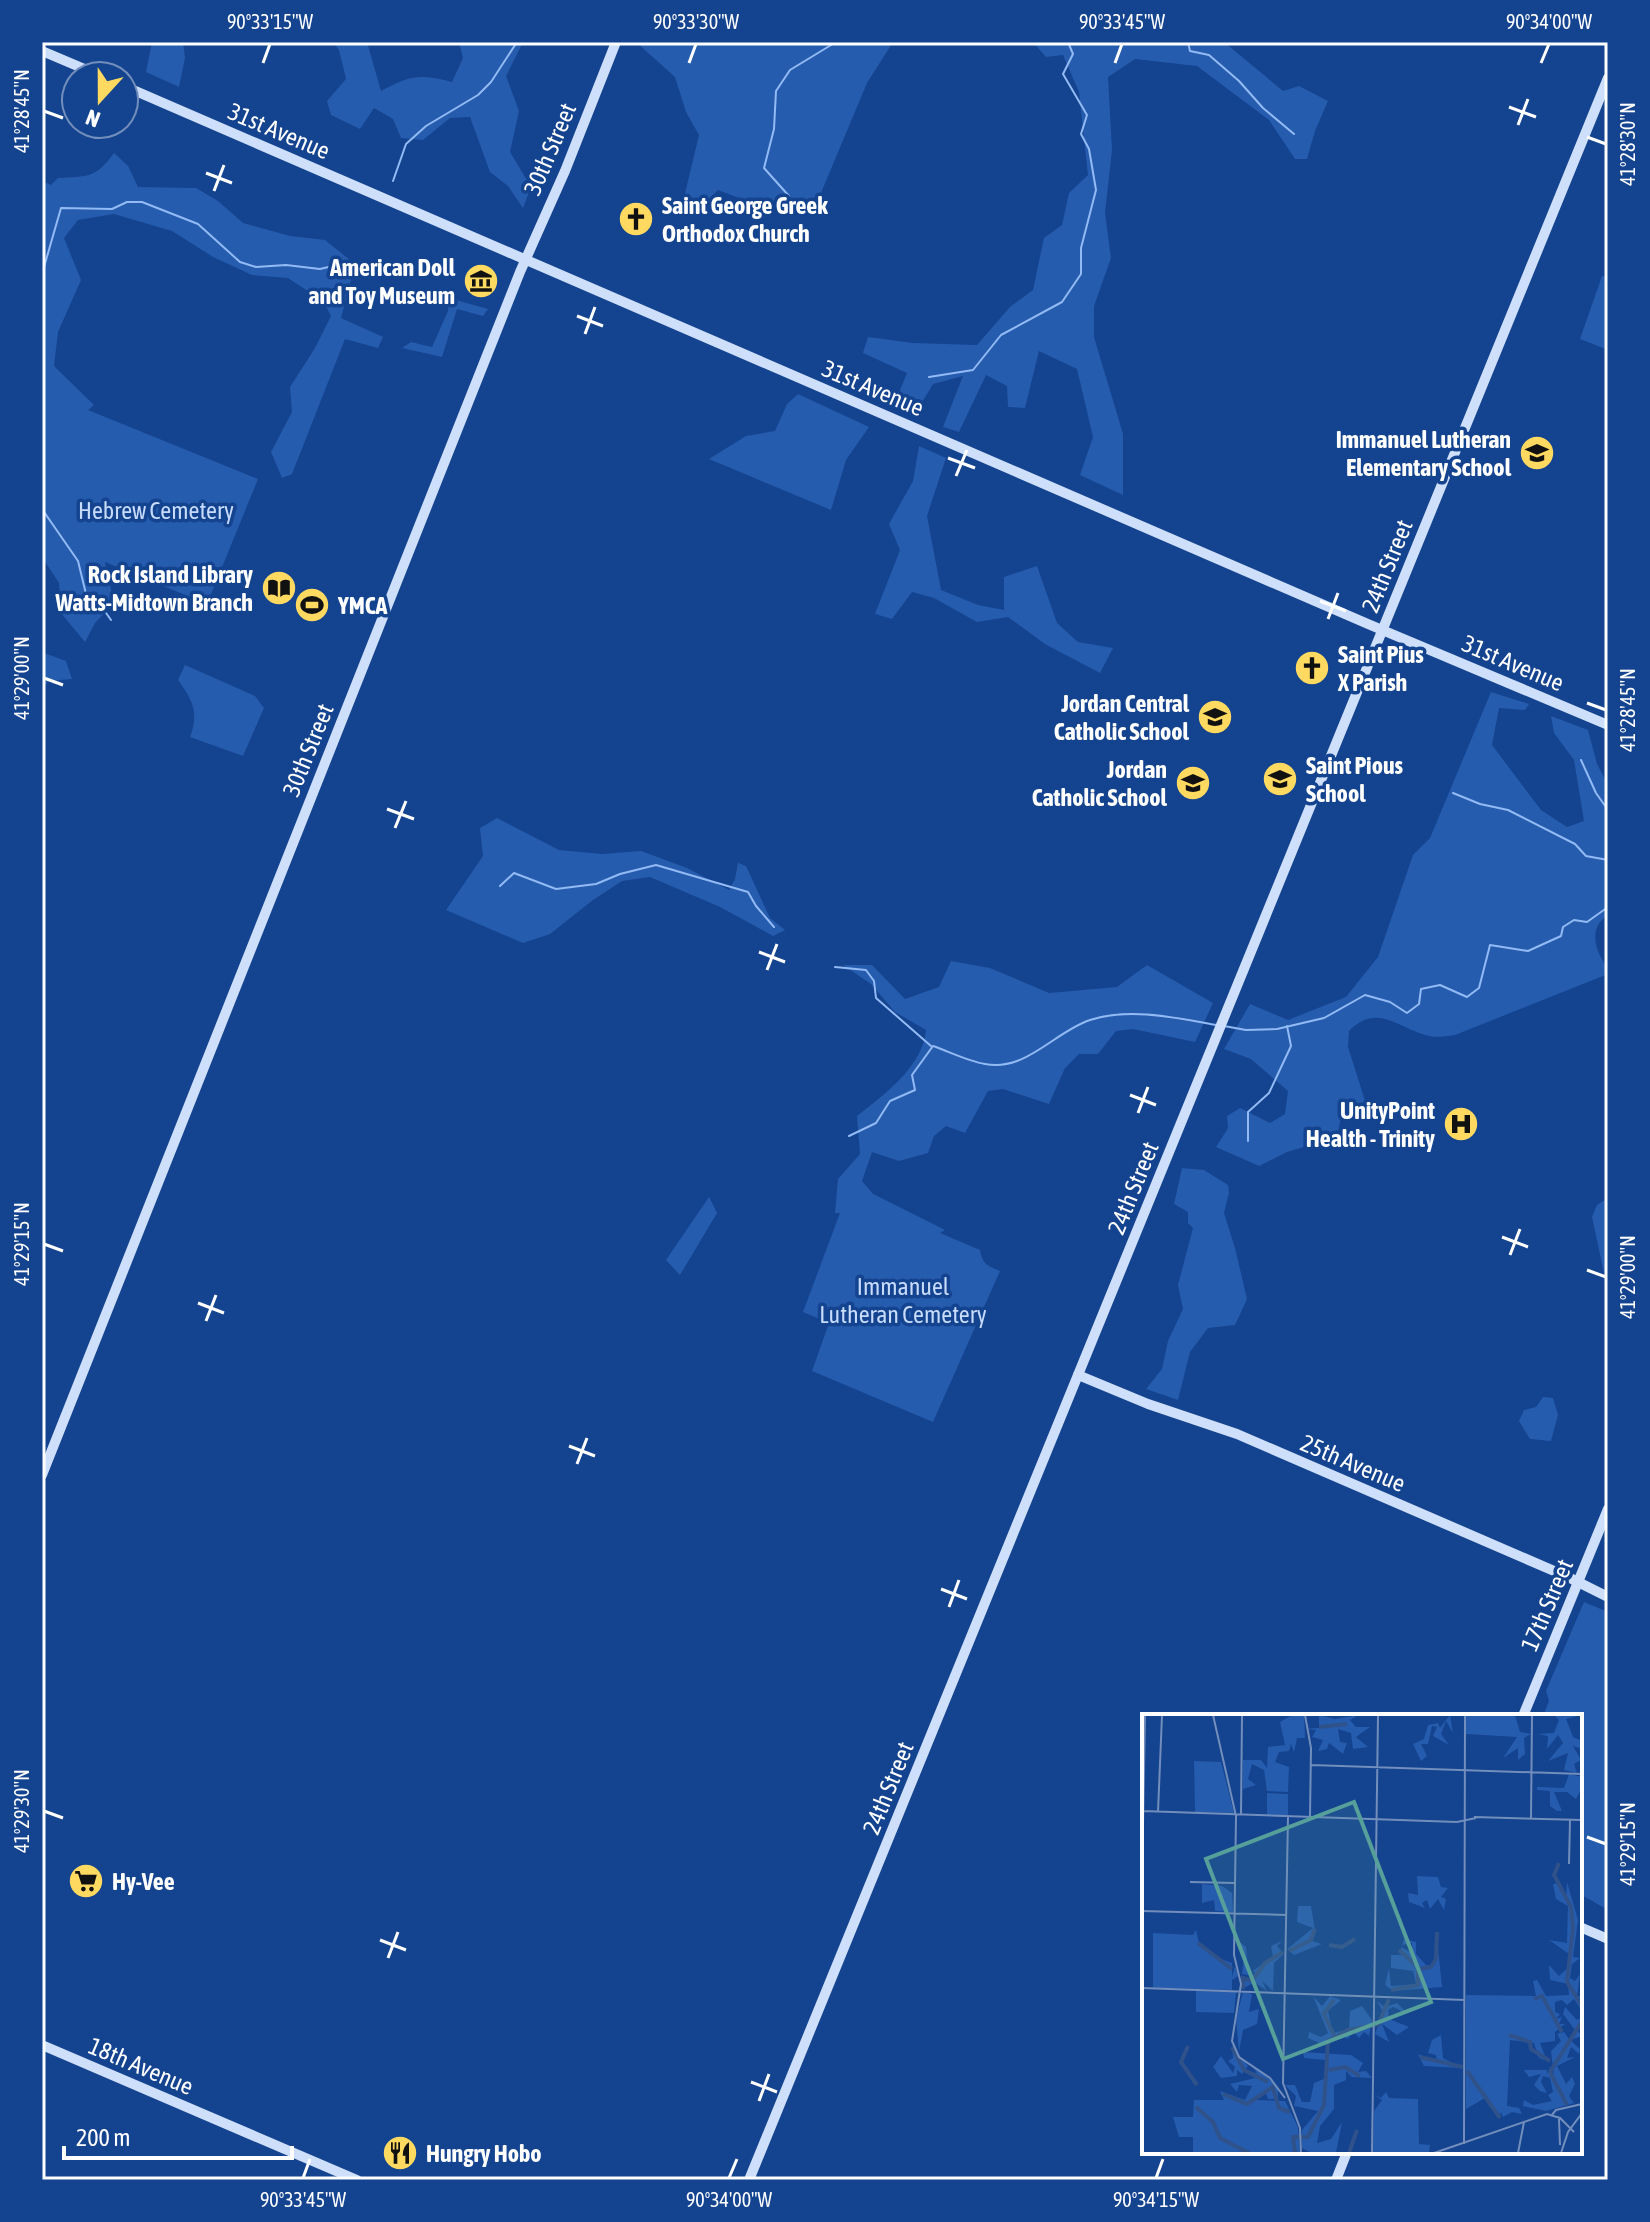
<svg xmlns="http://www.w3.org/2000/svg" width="1650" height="2222" font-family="'Asap Condensed',sans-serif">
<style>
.green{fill:#265cae}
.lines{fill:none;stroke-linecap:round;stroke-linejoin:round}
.stream{stroke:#92baf4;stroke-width:2}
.secondary{stroke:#cedffb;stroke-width:10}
.ticks{fill:none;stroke:#fff;stroke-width:3}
.labels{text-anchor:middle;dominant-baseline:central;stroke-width:7;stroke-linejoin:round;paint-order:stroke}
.street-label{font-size:24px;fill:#fff;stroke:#14438f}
.poi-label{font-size:24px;font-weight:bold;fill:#fff;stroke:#14438f;text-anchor:start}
.park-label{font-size:24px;fill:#c7dcfc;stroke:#14438f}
.inset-river{fill:none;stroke:#30528b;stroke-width:4}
.inset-road{fill:none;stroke:#728ebc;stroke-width:2}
.view{fill:#579f9a;fill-opacity:0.15;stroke:#579f9a;stroke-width:4}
.inset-edge{fill:none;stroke:#fff;stroke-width:4}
.neatline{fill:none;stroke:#fff;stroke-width:3}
.ticks-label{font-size:20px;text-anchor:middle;fill:#fff}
</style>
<rect width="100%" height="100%" fill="#14438f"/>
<g class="green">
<polygon points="152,42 183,42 185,58 179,87 146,72"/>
<path d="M333 42H367L381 91C411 75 420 74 452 82L463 58 459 42H523L506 76 519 111 510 152 531 187 523 208 508 186 490 172 470 117 450 118 423 140 401 138 393 119 374 108 360 129 331 115 327 101 346 79 339 50Z"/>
<polygon points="636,42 893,42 867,83 813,212 757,205 718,190 696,212 681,210 699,135 686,112 675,77"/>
<polygon points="1033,42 1224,42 1283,91 1299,86 1328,101 1315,131 1307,159 1295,159 1269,120 1197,66 1135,59 1108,77 1112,150 1105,213 1111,258 1094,306 1094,337 1123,434 1123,495 1080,475 1093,437 1077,369 1039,351 1025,408 1008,407 1007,386 986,375 959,432 943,427 963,376 933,384 916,412 894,405 907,373 863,353 868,337 913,343 977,345 1010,307 1033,290 1044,238 1062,225 1069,193 1088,175 1079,92 1063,55 1046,57"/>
<path d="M114 153 128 166 138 187 196 188 218 201 243 223 290 236 325 240 355 264 341 318 383 337 378 348 345 339 292 474 282 478 271 452 292 412 290 387 315 348 331 316 323 301 288 278 252 275 213 257 172 231 114 214 78 220 64 238 81 280 58 332 54 366 94 405 88 410 258 479 207 604 105 562 114 603 95 623 85 642 61 613 59 583 42 557V181L51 185 58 178C88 176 95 179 114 153Z"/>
<polygon points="1602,276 1608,277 1608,350 1580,339"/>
<polygon points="449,298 488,309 483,316 457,309 442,357 402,348 411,342 432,347 448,311"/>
<polygon points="798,394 869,427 846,460 831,510 709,459 746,436 775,431 787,404"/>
<polygon points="919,446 946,458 927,516 941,590 978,605 1004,610 1004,577 1037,566 1057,623 1078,642 1113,648 1100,673 1045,644 1008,617 977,622 934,598 912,592 892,619 875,614 900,550 889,524 913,481"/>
<polygon points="44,653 66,661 72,679 48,681 42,691"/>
<path d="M185 665 255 696 264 708 243 756 190 737C199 713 193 700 178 680Z"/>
<path d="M1491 692 1529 704 1525 710 1499 708 1492 745 1541 810 1567 827 1584 821 1574 760 1554 733 1551 716 1588 730 1597 764 1608 785V915C1589 927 1594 948 1605 964L1608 963V974L1455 1035C1447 1036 1437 1038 1429 1036 1398 1029 1378 1002 1349 1031L1348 1047 1367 1107 1341 1117 1337 1137 1287 1152 1259 1166 1216 1147 1228 1128 1227 1116 1240 1108 1270 1123 1285 1114 1288 1091 1251 1059 1224 1049 1250 1004 1288 1020 1346 997 1378 957 1413 855 1430 838Z"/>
<polygon points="497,818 559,850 602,854 641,851 687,868 729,890 735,879 738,863 746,866 770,918 785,930 773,936 720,907 650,877 622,881 593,900 550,934 523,943 446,910 483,856 480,828"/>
<path d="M951 961 990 968 1049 993 1117 987 1147 965 1213 1003 1195 1042 1133 1029 1116 1031 1098 1054H1079L1065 1068 1049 1104 1003 1089 988 1091 965 1133 946 1126 934 1136 928 1153 899 1161 872 1152 862 1181 873 1194 945 1230 940 1233 980 1250C982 1264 988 1266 1000 1271L933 1422 812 1371 829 1323 803 1312 840 1213H835L838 1179 860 1154 857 1116C884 1095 923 1066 926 1030L895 1012 871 984 843 965H872L905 999 939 987Z"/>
<polygon points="1182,1168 1204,1170 1228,1185 1229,1193 1224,1213 1235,1248 1247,1299 1235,1325 1208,1328 1190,1352 1178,1400 1146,1389 1162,1369 1168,1341 1183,1309 1178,1285 1193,1228 1188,1223 1188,1212 1174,1204"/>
<polygon points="709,1197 717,1213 680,1275 666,1260"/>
<polygon points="1608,1198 1608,1292 1592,1217 1597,1205"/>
<polygon points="1543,1397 1553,1398 1558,1415 1551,1441 1530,1439 1519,1421 1524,1410 1536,1407"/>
<polygon points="1584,1602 1608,1612 1608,1910 1580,1894 1580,1716 1543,1716 1549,1701 1546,1691"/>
</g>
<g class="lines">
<g class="stream">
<polyline points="1188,42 1190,51 1209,55 1239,81 1263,108 1294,134"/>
<polyline points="393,181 406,144 426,126 478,95 491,82 517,42"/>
<polyline points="789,196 764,168 774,129 776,91 790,70 836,42"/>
<polyline points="42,274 61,208 112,209 127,202 142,202 198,224 240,262 256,267 286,265 320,269 345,263"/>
<polyline points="929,377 973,370 1001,335 1062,302 1081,274 1081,248 1096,190 1089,149 1081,134 1087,115 1063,74 1073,54 1068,42"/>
<polyline points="42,509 78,561 87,598 99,603 111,620"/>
<polyline points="1581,760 1596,793 1608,810"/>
<polyline points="1453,793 1480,804 1508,810 1575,844 1586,856 1608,860"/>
<polyline points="500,886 514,873 556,889 596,884 620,874 656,865 748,892 756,906 774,927"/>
<polyline points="835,967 866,970 874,981 876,998 931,1046"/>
<polyline points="1224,1026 1246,1030 1277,1029 1324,1018 1365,995 1390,1002 1407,1013 1419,1004 1421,989 1440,985 1467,997 1479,988 1490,945 1528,951 1561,936 1563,927 1574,920 1587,922 1608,907"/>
<path d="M849 1136 876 1123 890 1101 915 1090 912 1075 933 1046C950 1052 968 1061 985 1064 1026 1072 1054 1032 1090 1020 1130 1007 1177 1018 1217 1025"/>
<polyline points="1248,1141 1248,1112 1269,1093 1291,1046 1287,1026"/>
</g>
<g class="secondary">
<polyline points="42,51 101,76"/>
<polyline points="124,86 1368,624 1608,725"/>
<polyline points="1078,1375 1148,1404 1237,1434 1568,1577 1608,1597"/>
<polyline points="42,1475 520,272 565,171 616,42"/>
<polyline points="1523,1716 1608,1509"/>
<polyline points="1580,1927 1608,1939"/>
<polyline points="42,2045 357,2180"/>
<polyline points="749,2180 1608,78"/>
<polyline points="1336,2180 1347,2152"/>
</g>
</g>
<path class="ticks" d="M263 63 270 44M689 63 696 44M1115 63 1122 44M1541 63 1549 44M1509 107 1536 117M44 111 63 118M1518 125 1528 99M1587 137 1606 144M206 173 232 183M214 191 224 165M577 316 603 326M585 334 595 307M948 458 975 468M956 476 967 450M1320 601 1346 611M1328 619 1338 593M44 678 63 685M1587 703 1606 710M387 809 414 819M395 828 406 801M759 952 785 962M767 970 777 944M1130 1095 1156 1105M1138 1113 1148 1087M1502 1237 1528 1247M44 1244 63 1251M1510 1255 1520 1229M1587 1270 1606 1277M198 1303 224 1313M206 1321 216 1295M569 1446 595 1456M577 1464 587 1438M941 1589 967 1599M949 1607 959 1580M44 1811 63 1818M1587 1837 1606 1844M380 1940 406 1950M388 1958 398 1932M751 2082 777 2092M759 2101 769 2074M303 2178 310 2159M729 2178 737 2159M1156 2178 1163 2159"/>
<defs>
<g id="church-disc" transform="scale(1.8)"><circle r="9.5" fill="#ffd960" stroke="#14438f"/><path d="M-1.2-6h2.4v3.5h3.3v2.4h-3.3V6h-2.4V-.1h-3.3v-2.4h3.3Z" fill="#111"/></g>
<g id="museum-disc" transform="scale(1.8)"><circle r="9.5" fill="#ffd960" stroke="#14438f"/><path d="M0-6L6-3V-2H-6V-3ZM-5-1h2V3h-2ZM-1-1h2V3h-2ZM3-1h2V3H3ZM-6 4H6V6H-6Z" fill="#111"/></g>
<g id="school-disc" transform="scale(1.8)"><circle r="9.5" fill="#ffd960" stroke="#14438f"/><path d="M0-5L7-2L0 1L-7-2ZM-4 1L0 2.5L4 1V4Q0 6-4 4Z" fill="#111"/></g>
<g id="library-disc" transform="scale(1.8)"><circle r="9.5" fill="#ffd960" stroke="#14438f"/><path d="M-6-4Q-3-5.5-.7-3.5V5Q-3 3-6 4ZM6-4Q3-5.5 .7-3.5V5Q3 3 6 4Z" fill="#111"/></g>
<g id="stadium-disc" transform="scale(1.8)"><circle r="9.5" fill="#ffd960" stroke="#14438f"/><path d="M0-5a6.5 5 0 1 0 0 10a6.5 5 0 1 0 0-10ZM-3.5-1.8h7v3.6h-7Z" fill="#111"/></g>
<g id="hospital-disc" transform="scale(1.8)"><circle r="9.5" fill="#ffd960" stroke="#14438f"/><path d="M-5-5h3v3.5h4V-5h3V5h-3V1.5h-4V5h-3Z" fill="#111"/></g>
<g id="supermarket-disc" transform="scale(1.8)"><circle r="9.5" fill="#ffd960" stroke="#14438f"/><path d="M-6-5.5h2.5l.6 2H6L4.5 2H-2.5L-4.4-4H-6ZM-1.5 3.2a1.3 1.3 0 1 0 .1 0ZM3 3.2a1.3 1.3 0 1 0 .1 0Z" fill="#111"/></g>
<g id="restaurant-disc" transform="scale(1.8)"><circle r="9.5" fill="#ffd960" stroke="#14438f"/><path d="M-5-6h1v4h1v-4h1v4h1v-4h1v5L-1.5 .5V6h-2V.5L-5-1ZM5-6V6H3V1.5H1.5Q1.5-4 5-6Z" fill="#111"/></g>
</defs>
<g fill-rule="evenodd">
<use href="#church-disc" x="636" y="219"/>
<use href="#museum-disc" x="481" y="281"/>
<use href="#school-disc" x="1537" y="453"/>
<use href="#library-disc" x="279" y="588"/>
<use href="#stadium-disc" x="312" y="605"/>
<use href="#church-disc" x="1312" y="668"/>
<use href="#school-disc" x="1215" y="717"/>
<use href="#school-disc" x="1280" y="779"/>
<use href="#school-disc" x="1193" y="783"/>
<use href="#hospital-disc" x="1461" y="1124"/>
<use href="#supermarket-disc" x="86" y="1881"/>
<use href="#restaurant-disc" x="400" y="2153"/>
</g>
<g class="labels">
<g class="street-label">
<text transform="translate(279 131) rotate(23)">31st Avenue</text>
<text transform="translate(550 149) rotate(-67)">30th Street</text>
<text transform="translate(873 388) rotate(23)">31st Avenue</text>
<text transform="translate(1387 566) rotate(-68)">24th Street</text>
<text transform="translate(1513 663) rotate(23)">31st Avenue</text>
<text transform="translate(308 750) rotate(-68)">30th Street</text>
<text transform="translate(1133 1188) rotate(-68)">24th Street</text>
<text transform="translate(1353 1463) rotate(23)">25th Avenue</text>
<text transform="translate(1547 1605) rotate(-67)">17th Street</text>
<text transform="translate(888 1788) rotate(-68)">24th Street</text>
<text transform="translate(141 2066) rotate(23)">18th Avenue</text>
</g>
<g class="poi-label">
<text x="662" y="205">Saint George Greek<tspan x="662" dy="28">Orthodox Church</tspan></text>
<text x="455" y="267" text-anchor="end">American Doll<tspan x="455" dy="28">and Toy Museum</tspan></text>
<text x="1511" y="439" text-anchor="end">Immanuel Lutheran<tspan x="1511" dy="28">Elementary School</tspan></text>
<text x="253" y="574" text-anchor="end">Rock Island Library<tspan x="253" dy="28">Watts-Midtown Branch</tspan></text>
<text x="338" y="605">YMCA</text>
<text x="1338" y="654">Saint Pius<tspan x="1338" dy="28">X Parish</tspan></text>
<text x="1189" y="703" text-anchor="end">Jordan Central<tspan x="1189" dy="28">Catholic School</tspan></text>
<text x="1306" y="765">Saint Pious<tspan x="1306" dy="28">School</tspan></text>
<text x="1167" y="769" text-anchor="end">Jordan<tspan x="1167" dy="28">Catholic School</tspan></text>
<text x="1435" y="1110" text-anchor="end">UnityPoint<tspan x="1435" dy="28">Health - Trinity</tspan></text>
<text x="112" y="1881">Hy-Vee</text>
<text x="426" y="2153">Hungry Hobo</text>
</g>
<g class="park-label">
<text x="156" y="510">Hebrew Cemetery</text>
<text x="903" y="1286">Immanuel<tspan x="903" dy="28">Lutheran Cemetery</tspan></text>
</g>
</g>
<g transform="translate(1142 1714)">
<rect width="440" height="440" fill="#14438f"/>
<path d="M150 1H162L163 24H155L152 38 149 30 147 37 137 38 133 48 147 53 146 78 125 77 122 56 110 50 106 65 114 71 101 75V46H119L125 54 126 33 143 31 138 8ZM177 1 193 5 216 1 208 6 214 13H228L214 23 226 33 211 35 209 19 196 15 198 28 205 29 201 40 187 29 185 35 176 37 181 26 170 23 174 16 163 15 188 13 177 11ZM308 1 311 19 304 7 299 20 307 31 291 22 295 13 290 12 286 30H279L285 42 279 47 271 30 282 25 286 11 296 9 298 14ZM324 1H373L378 18 389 20 382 24 383 40 376 46V34L361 44 375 23 324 20ZM412 1H439L424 5 431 23 440 27V35L431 32 439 46 432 50 435 59 422 56 426 39 406 47 421 29 416 21 405 35 406 22 396 20 412 19 417 6ZM52 47 79 48 92 99 53 98ZM427 60 440 63 439 75 434 85 425 78H412L420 97H415L408 92V77L395 76V73L422 74ZM125 79 146 80V101H125ZM275 162 296 163 299 173 306 174 299 183 304 185 302 196 296 185 288 195 285 186 280 189 283 194 267 188 266 179 276 181ZM425 168 436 206 431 243 438 244 430 250 428 264 433 267 438 260 435 282H440V297L432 285 425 291 420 286 413 288V298L418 300 414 305 420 303 417 310H423L413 318V327L398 329 405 347 397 344 392 329 368 326 365 392 377 394 380 400 370 398 361 403 359 398 357 404 343 384 324 395V281L394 282 391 267 395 266 404 282 427 281 426 270 408 266 407 251 417 262 429 251 427 240 407 226 425 229 426 192 414 185 411 170 416 169 424 184ZM60 170 80 172 90 179 91 198 73 197 72 186 60 189ZM156 192H169L173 217 170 227 180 230 152 241 145 235 171 214 155 208ZM54 216 57 229 69 241 90 249V263L93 252 96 262 90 266V276L11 274V219L51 221ZM94 225 104 233 106 260 131 243 129 232 140 227 135 232 142 240 132 249 131 277 120 267 125 277 112 268 101 275 100 263 109 265 113 258 111 257 106 261 100 260 102 244ZM262 225 274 228V240L284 251 290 252 296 234 300 273 251 277 243 271 247 254 249 272 274 270 271 257 249 254V241H259V233L270 239V229L260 231ZM54 277 94 278 92 299 54 298ZM101 278 110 280 107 298 117 295 115 310 101 316 97 338 94 305ZM171 282 180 292 188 282 199 286 186 297 191 319 207 315 208 297 220 292 230 306 227 322 222 318 217 324 212 318 205 325 200 320 187 326V333L166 324 167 318 179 323 186 319ZM235 287 243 293 255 289 266 300 251 293 246 296 247 305 267 313 255 321 240 310 247 328 233 320 241 298ZM423 293 435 306 440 304 435 316 440 322 428 326 438 335 437 340 429 333 425 344 433 343 415 352 424 370 430 363 433 370 427 382 432 389 404 397 381 392 382 386 391 391 410 387 406 381 411 378 408 364 401 362 399 368 405 379 398 377 392 371 399 360 387 363 382 356H405V361L408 353 412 361 409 337 419 327 415 320 422 318 427 325 433 316 421 300ZM299 321 301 344 320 354 282 352 276 340 295 348 294 341 286 339 290 326ZM90 332 106 352 100 360 95 356V362L79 364 71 353 79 342 91 359 93 353 86 347 91 344ZM161 338 209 341 221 349 216 358 224 357 230 364 210 363 204 357V366L192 371V395L178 412 175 429 189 425 200 408 194 439H169L160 434V416L176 397 152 392 154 382 143 371H153L160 388H168L172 369 184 364 183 346 162 344ZM110 352 121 359 136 374V385H126L123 377 112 386 143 387 156 413 158 439H51V423H37L31 403H51L52 386H82L78 377 103 386 110 372 97 371 95 378 88 370 113 364 103 358 115 359ZM244 378 247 384 276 385 277 430 288 431 287 438 231 439 232 397 240 386 232 381 239 384Z" fill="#265cae"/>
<path class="inset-river" d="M177 13 205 10M417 149 412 161 429 193 431 214 425 268 440 292M56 229 90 255M187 231 200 233 213 225M257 236 276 253M147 237 169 226 173 215M101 275V264L110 267 123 249 141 238M249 276 276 271V255L289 253 294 245 295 218M392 285 400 282 420 318M192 321 182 300 192 286M367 321 388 328 389 335 408 347M46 332 39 348 55 371M90 333 102 356 126 368M278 343 321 353M187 356 203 353 218 362M325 357 358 404M130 371 137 394 148 398M81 380 105 390 131 373M425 391 408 358 440 307M54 393 71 408 78 424 107 439M153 439 151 423H166L182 391 186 327 206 316 236 311 247 285M207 439 215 416"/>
<path class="inset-road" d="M71 1 94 102 92 241 99 270 90 327 97 343 128 364 143 384M163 1 169 34 168 103M169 51 440 60M1 97 315 108 334 104M16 98 20 1M99 101 100 1M146 103 141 369 158 414 159 439M332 103 440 106M389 105 390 1M427 150 428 106M0 167 3 1M48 168 93 169M0 197 145 201M0 274 323 286M409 402 414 396 440 390M417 405 418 431M322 430 323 1M230 439 236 1M292 439 405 400 418 404 432 418M376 439 382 408M419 439 426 418 440 399"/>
<path class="view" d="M212 88 289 288 141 345 64 145Z"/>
<rect width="440" height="440" class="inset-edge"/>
</g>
<rect width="1650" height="2222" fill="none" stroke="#14438f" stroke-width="88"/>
<g transform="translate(100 100) rotate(201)"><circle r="38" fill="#14438f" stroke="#728ebc" stroke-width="2"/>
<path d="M0-6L14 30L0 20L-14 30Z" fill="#ffd960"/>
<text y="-12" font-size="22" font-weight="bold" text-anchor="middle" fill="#ffffff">N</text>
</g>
<path d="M64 2146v12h228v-12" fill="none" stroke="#ffffff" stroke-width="4"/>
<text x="76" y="2146" font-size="24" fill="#ffffff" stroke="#14438f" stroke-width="6" paint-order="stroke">200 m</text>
<rect x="44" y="44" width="1562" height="2134" class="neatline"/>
<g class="ticks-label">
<text x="270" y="29">90°33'15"W</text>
<text x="696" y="29">90°33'30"W</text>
<text x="1122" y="29">90°33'45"W</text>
<text x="1549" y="29">90°34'00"W</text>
<text transform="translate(22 111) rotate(-90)" y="7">41°28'45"N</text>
<text transform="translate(1628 144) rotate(-90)" y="7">41°28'30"N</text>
<text transform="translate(22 678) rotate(-90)" y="7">41°29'00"N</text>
<text transform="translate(1628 710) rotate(-90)" y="7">41°28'45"N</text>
<text transform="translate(22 1244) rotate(-90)" y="7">41°29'15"N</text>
<text transform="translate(1628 1277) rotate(-90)" y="7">41°29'00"N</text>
<text transform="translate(22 1811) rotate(-90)" y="7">41°29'30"N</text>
<text transform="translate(1628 1844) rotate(-90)" y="7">41°29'15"N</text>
<text x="303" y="2207">90°33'45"W</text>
<text x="729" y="2207">90°34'00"W</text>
<text x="1156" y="2207">90°34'15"W</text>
</g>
</svg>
